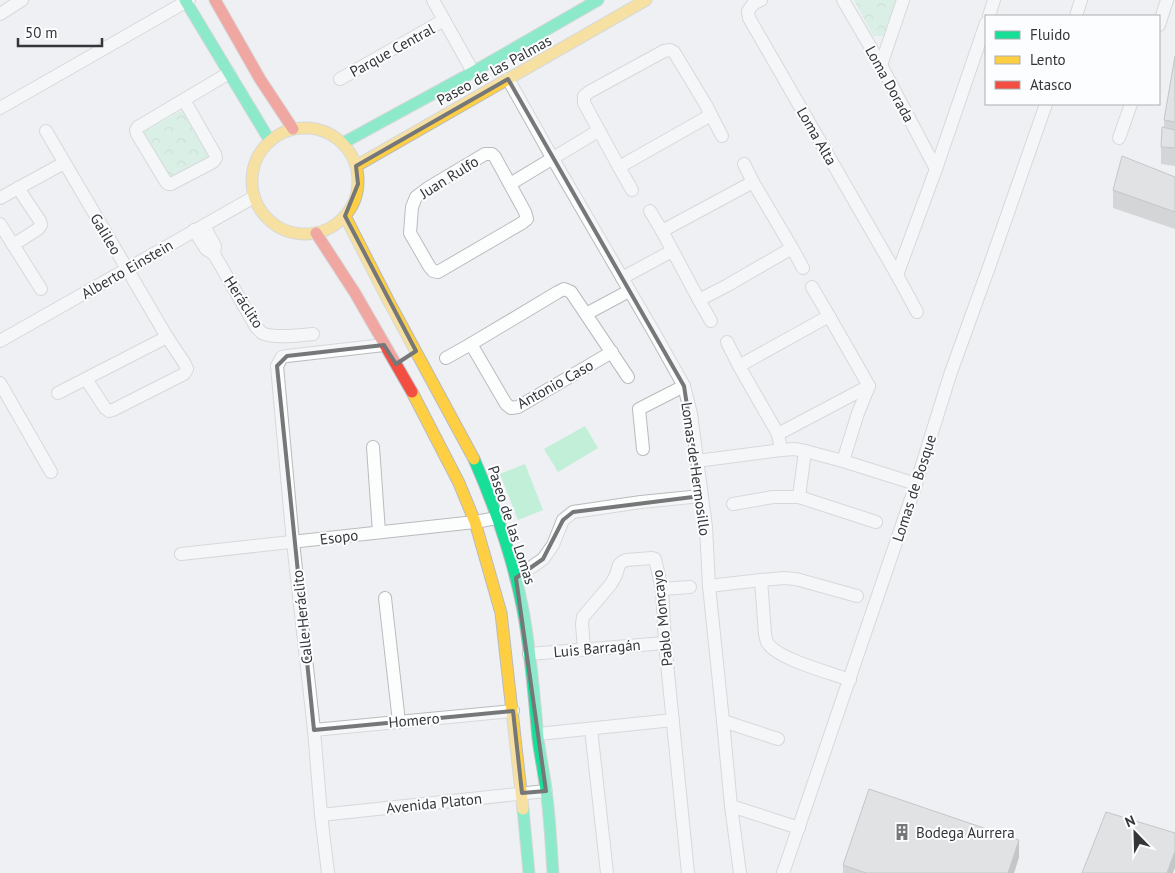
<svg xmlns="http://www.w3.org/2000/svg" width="1175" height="873" font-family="'PT Sans',sans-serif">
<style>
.park{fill:url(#park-crowns)}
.pitch{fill:#c1efd8}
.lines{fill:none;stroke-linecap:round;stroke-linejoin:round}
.street-casing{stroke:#b9bbbd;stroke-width:14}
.fast-casing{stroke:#b9bbbd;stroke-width:13}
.slow-casing{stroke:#b9bbbd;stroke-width:13}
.jam-casing{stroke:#b9bbbd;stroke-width:13}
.street{stroke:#fcfdfd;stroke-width:12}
.fast{stroke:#16e098;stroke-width:11}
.slow{stroke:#ffcf43;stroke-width:11}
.jam{stroke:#f24e42;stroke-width:11}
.wall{fill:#b2b3b5}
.shaded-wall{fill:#919294}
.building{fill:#cfd0d3;stroke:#919294}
.marked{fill:none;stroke:#757779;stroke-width:4;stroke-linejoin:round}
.labels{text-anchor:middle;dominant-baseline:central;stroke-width:4;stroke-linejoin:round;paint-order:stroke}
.street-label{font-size:15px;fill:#343638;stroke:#fbfdff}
.poi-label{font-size:15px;fill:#343638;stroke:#fbfdff;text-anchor:start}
</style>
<defs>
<pattern id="park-crowns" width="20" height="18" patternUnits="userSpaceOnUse" patternTransform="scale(1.25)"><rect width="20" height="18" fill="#c1efd8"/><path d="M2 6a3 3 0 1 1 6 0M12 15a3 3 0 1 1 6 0" fill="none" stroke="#a6ceba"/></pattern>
</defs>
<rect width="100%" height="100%" fill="#eef0f3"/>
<g class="park">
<polygon points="854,0 898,0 886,36 873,36"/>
<polygon points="182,110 209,157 167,180 141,133"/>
</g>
<g class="pitch">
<polygon points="585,426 598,448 558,472 544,449"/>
<polygon points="525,464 543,510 518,520 500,474"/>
</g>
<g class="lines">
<g class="street-casing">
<g id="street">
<polyline points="433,0 473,72"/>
<polyline points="761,0 753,4 748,11 749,18 897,275 936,169 986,23"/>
<polyline points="843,0 881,65 936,169"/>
<polyline points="0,14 22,0"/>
<polyline points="989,16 994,0"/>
<polyline points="1076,16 1081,0"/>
<polyline points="1159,25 1167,0"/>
<polygon points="670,50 674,52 706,105 711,115 619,167 584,103 584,96 589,92 664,51"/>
<polyline points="881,65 903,0"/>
<polyline points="340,79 444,20"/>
<polyline points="508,79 553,159 656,336 684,386 691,414 706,527 709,586 723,721 731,806 740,873"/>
<polyline points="184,100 215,154 216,158 213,162 171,184 168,184 166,182 137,134 136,130 138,127 229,73"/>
<polyline points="0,108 189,0"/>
<polyline points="711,115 722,136"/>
<polyline points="46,131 167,337 185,364 187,369 184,374 113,410 109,411 105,408 86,379"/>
<polyline points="1119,138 1131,104"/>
<polygon points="485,154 492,154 495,157 525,212 527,219 522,223 438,272 433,271 429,266 410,233 412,207 416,197 428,188"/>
<polyline points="744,164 753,182"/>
<polyline points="619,167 632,190"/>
<polygon points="753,182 792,248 728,285 699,300 662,231"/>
<polyline points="510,184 598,131"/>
<polyline points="0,198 64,163"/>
<polyline points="650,211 662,231"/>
<polyline points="0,224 41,289"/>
<polyline points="204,226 215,246 214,254"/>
<path d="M194 230 206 249 214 254 256 327C258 329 260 331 262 333 274 339 300 335 313 334"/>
<polyline points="13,245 38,229 41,225 40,221 18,188"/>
<polyline points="792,248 803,268"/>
<polyline points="897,275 917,312"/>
<polyline points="622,278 672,251"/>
<polyline points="812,287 829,316"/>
<polyline points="699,300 711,321"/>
<polyline points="586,314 629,291"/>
<polyline points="0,341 254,197"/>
<polyline points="727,342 739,366"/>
<polyline points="471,344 506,404 511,408 518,407 612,352"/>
<polyline points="446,358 471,344 558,292 564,289 571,292 628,377"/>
<polyline points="0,383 51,472"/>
<polyline points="58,393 167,337"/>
<polyline points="778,434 869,386 829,316 739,366 778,434 781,450"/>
<polyline points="373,447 379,532"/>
<polyline points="643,449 639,409 684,386"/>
<polyline points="697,461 781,450 794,449 805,451 843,461 916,484"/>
<polyline points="843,461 858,413 869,386"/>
<polyline points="799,497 805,451"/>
<polyline points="733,504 773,497 799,497 876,522"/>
<polyline points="181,554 475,522 497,518"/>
<polyline points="516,578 543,559 553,545 563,520 573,512 641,502 701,496"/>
<path d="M761 580 765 634C765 635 767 642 767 642 776 659 831 673 850 680"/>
<polyline points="709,586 761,580 784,578 796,579 857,596"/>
<polyline points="662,589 690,587"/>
<polyline points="385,598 399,722"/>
<polyline points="584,649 582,624 583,617 611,584 616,575 619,565 622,562 626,560 652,558 655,559 662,589 665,643 688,873"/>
<polyline points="529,654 665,643"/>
<polyline points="723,721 778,739"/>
<polyline points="591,729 607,873"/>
<polyline points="314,730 513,711"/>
<polyline points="538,734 673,720"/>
<polyline points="731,806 799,828"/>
<polyline points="321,815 546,791"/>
<polyline points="328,873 321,815 314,730 293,542 277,366 282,357 287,356 384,345"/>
<polyline points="783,873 916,484 950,375 989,267 1046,104"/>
</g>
</g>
<g class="fast-casing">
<g id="fast">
<polyline points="185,0 270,141"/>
<polyline points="343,143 473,72 598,0"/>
<path d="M474 459C495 507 513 558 523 610 531 652 534 695 538 738 540 755 544 772 546 790 550 817 551 845 553 873"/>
<polyline points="523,809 529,873"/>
</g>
</g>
<g class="slow-casing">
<g id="slow">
<circle cx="305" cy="181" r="53"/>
<polyline points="356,166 646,0"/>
<polyline points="345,216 388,300 474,459"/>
<polyline points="412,392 459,483 475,522 501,613 523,809"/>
</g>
</g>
<g class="jam-casing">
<g id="jam">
<polyline points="215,0 260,79 293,129"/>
<polyline points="316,233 355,293 412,392"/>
</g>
</g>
<use href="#street" class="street"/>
<use href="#fast" class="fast"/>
<use href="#slow" class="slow"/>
<use href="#jam" class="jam"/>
</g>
<g class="wall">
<polygon points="1175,56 1175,166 1161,164 1161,147 1164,127 1164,120"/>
<polygon points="1175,177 1175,229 1113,208 1113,190"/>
<polygon points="1019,857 1014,873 843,873 843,865"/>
</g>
<g class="shaded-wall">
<polygon points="1019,840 1019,857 1014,873 1008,873"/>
<polygon points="1175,851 1175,868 1173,873 1167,873"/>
</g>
<g class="building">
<polygon points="1175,56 1175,122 1164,120"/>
<polygon points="1162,127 1175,130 1175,148 1161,147"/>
<polygon points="1122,156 1175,177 1175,212 1113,190"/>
<polygon points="869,789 1019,840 1008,873 866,873 843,865"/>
<polygon points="1106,812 1175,833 1175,851 1167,873 1082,873"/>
</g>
<path d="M0 0H1175V873H0ZM508 79 684 386 701 496 573 512 563 520 543 559 516 578 546 791 522 793 513 711 314 730 277 366 287 356 384 345 396 364 416 351 345 216 358 184 356 166Z" fill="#eef0f3" fill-opacity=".55" fill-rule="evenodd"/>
<path class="marked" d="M508 79 684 386 701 496 573 512 563 520 543 559 516 578 546 791 522 793 513 711 314 730 277 366 287 356 384 345 396 364 416 351 345 216 358 184 356 166Z"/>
<defs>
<g id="building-bare" transform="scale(1.35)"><path d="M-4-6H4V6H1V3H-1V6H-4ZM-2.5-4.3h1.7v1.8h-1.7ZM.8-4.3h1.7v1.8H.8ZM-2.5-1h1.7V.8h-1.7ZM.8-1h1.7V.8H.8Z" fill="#757779" stroke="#fbfdff" stroke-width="2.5" paint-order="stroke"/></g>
</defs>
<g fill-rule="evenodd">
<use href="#building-bare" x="902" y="832"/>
</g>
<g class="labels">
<g class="street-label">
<text transform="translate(392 50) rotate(-29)">Parque Central</text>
<text transform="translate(494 70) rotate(-29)">Paseo de las Palmas</text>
<text transform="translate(890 84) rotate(61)">Loma Dorada</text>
<text transform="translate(817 136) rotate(60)">Loma Alta</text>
<text transform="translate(449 177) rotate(-32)">Juan Rulfo</text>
<text transform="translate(106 234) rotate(59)">Galileo</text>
<text transform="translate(127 269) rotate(-30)">Alberto Einstein</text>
<text transform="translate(244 302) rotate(57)">Heráclito</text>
<text transform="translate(555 384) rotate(-29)">Antonio Caso</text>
<text transform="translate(696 469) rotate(82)">Lomas de Hermosillo</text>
<text transform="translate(914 488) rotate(-72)">Lomas de Bosque</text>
<text transform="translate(512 525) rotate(72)">Paseo de las Lomas</text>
<text transform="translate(339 537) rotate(-7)">Esopo</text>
<text transform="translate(302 617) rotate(-96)">Calle Heráclito</text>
<text transform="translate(662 618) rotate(-96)">Pablo Moncayo</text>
<text transform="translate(597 648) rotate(-5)">Luis Barragán</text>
<text transform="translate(414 720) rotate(-5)">Homero</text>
<text transform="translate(434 803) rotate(-6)">Avenida Platon</text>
</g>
<g class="poi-label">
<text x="916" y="832">Bodega Aurrera</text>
</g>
</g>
<rect x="985" y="15" width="175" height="90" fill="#fbfdff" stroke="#abadaf"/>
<rect x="995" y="31" width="25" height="8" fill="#16e098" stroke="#abadaf"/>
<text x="1030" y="40" font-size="15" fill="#343638">Fluido</text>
<rect x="995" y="56" width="25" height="8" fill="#ffcf43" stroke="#abadaf"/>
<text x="1030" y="65" font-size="15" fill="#343638">Lento</text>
<rect x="995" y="81" width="25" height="8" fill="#f24e42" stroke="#abadaf"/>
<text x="1030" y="90" font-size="15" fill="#343638">Atasco</text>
<g transform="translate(1135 833) rotate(337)" stroke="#fbfdff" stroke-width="4" paint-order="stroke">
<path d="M0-4L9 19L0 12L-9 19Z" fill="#343638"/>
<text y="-8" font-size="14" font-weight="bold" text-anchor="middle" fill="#343638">N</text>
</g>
<path d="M18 38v8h84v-8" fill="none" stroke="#343638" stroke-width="2.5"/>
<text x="25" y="38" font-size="15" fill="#343638" stroke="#fbfdff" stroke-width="4" paint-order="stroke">50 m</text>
</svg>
